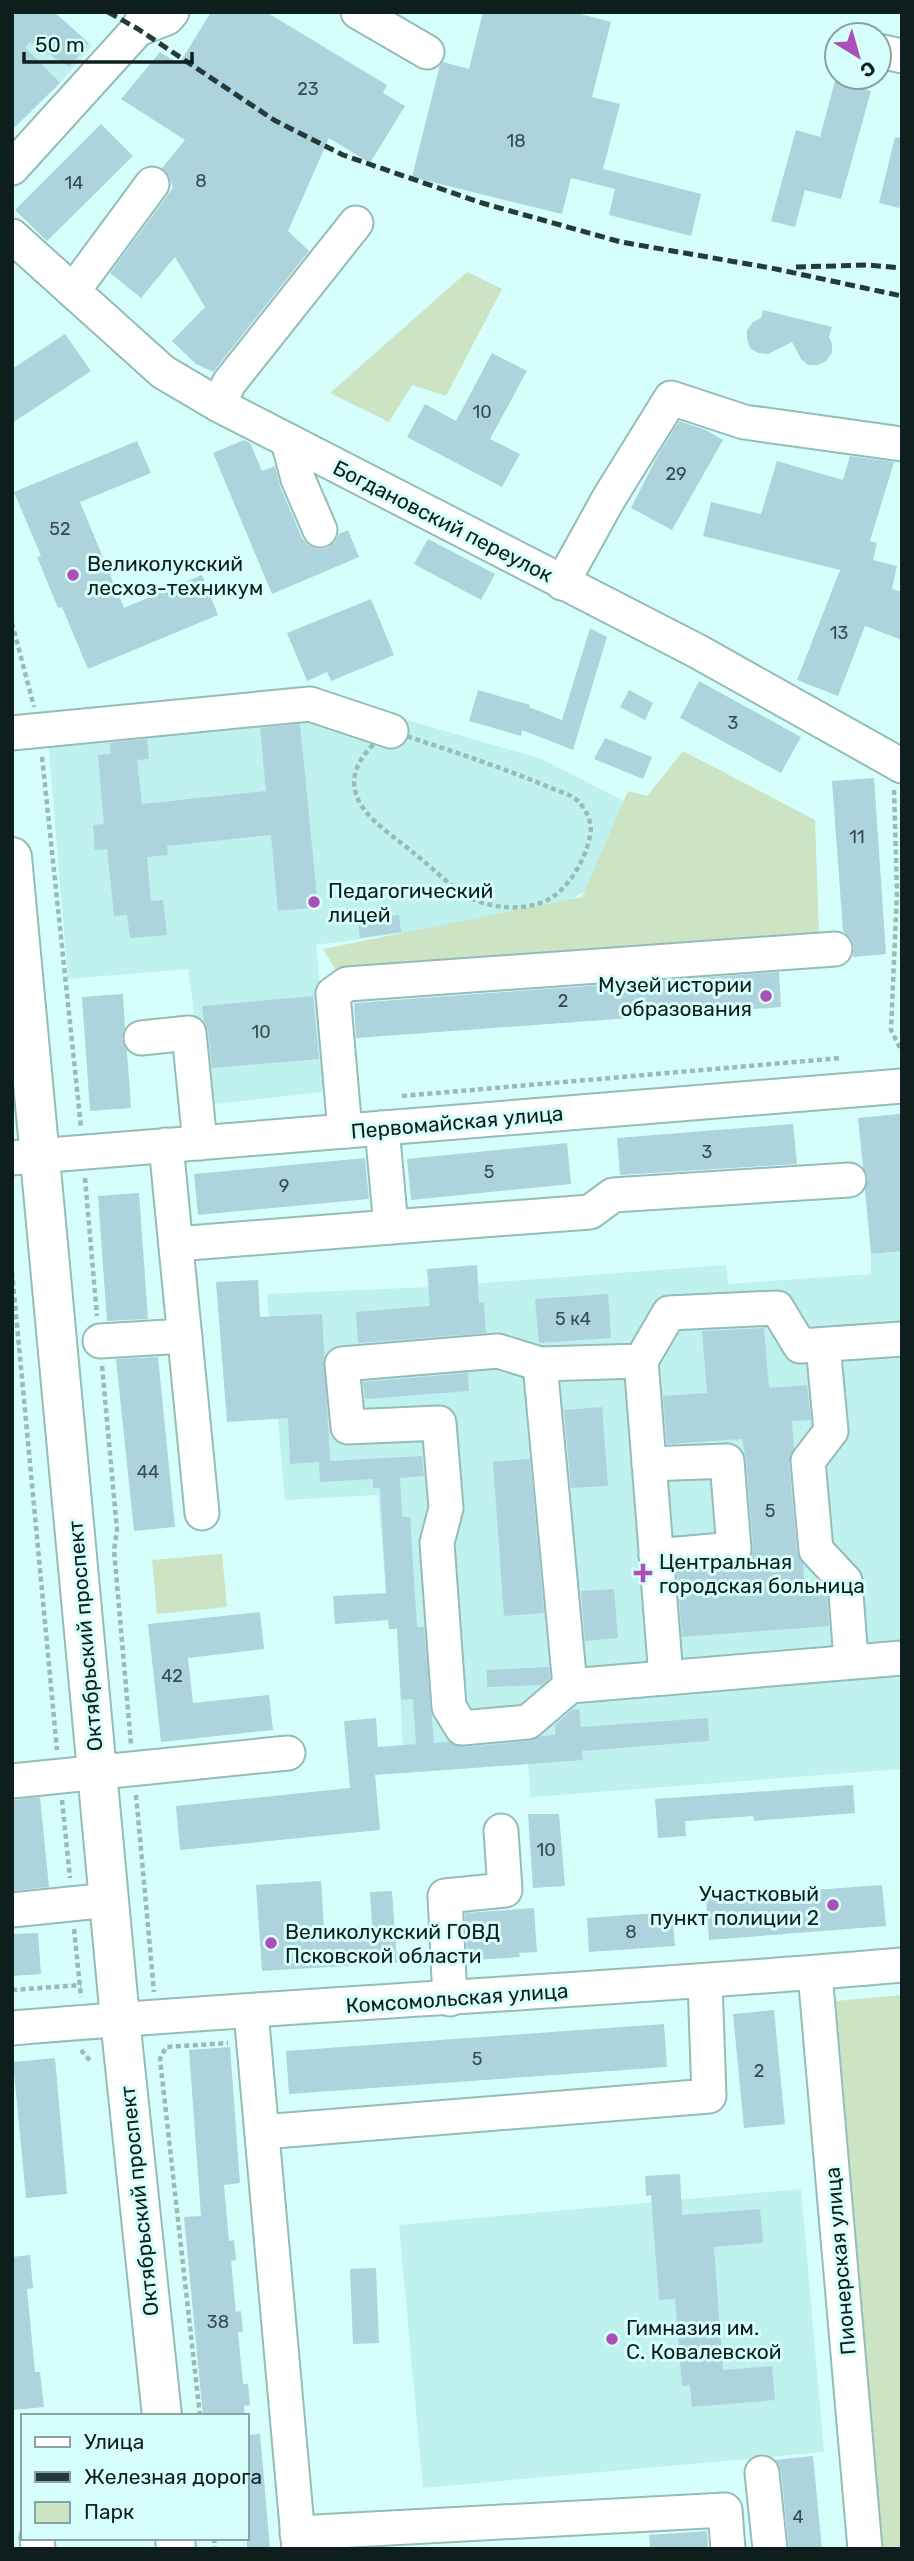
<svg xmlns="http://www.w3.org/2000/svg" width="914" height="2561" font-family="Rubik,sans-serif">
<style>
.built{fill:#bff2ee}
.green{fill:#cce3c4}
.building{fill:#add3dd}
.lines{fill:none;stroke-linecap:round;stroke-linejoin:round}
.minor-casing{stroke:#94bcb9;stroke-width:37}
.major-casing{stroke:#94bcb9;stroke-width:42}
.path{stroke:#99bab7;stroke-width:4.5;stroke-dasharray:5 3.5;stroke-linecap:butt}
.minor{stroke:#fff;stroke-width:33}
.major{stroke:#fff;stroke-width:38}
.rail{stroke:#273a39;stroke-width:5;stroke-dasharray:10 5;stroke-linecap:butt}
.poi-dot{fill:#ab4fba;stroke:#d6fffb;stroke-width:2.5}
.labels{text-anchor:middle;dominant-baseline:central;stroke-width:6;stroke-linejoin:round;paint-order:stroke}
.number-label{font-size:18px;fill:#364b4d}
.street-label{font-size:21px;fill:#0e1e1d;stroke:#d6fffb}
.poi-label{font-size:21px;fill:#0e1e1d;stroke:#d6fffb;text-anchor:start}
</style>
<rect width="100%" height="100%" fill="#d6fffb"/>
<g class="built">
<polygon points="54,12 92,46 60,83 12,42"/>
<polygon points="304,690 542,759 626,802 587,890 548,913 316,945 330,1091 207,1105 188,969 68,979 46,714"/>
<polygon points="902,1251 902,1769 531,1797 528,1764 404,1773 397,1629 389,1629 378,1495 285,1500 267,1294 429,1287 726,1265 728,1284 871,1274 871,1254"/>
<polygon points="801,2189 824,2452 423,2488 399,2225"/>
</g>
<g class="green">
<polygon points="467,272 502,289 446,396 412,385 389,422 330,393"/>
<polygon points="683,751 815,820 819,935 335,969 323,949 582,897 628,791 647,796"/>
<polygon points="222,1554 227,1607 157,1614 152,1560"/>
<polygon points="902,1995 902,2549 883,2549 836,2001"/>
</g>
<g class="building">
<polygon points="12,12 54,12 89,43 69,67 30,42 25,47 60,83 12,130"/>
<polygon points="211,12 266,12 387,85 383,93 405,106 370,163 329,138 288,231 309,251 213,372 196,364 172,341 205,307 175,257 141,298 110,273 173,188 169,176 162,168 185,140 121,99 160,52 179,64"/>
<polygon points="483,12 573,12 611,22 592,97 620,104 603,169 701,194 691,236 609,215 615,189 571,178 562,214 412,177 440,65 443,62 469,69"/>
<polygon points="835,81 871,91 841,199 805,190 795,227 771,221 796,130 820,137"/>
<polygon points="101,124 133,156 47,241 15,210"/>
<polygon points="895,137 902,138 902,196 899,208 879,203"/>
<polygon points="763,310 832,327 829,337 832,344 832,353 826,361 818,365 808,365 801,359 792,342 768,354 758,353 750,348 747,339 747,330 753,322 761,318"/>
<polygon points="65,334 91,371 12,423 12,369"/>
<polygon points="492,353 527,371 490,439 520,454 502,487 407,437 425,404 456,421"/>
<polygon points="679,421 706,430 723,440 672,530 631,508 657,457"/>
<polygon points="244,440 250,443 262,471 275,466 280,486 302,538 308,545 317,549 327,548 335,542 339,534 348,530 359,557 272,594 213,453"/>
<polygon points="137,441 151,473 80,502 124,608 202,575 218,615 88,669 62,607 58,608 37,557 41,556 14,492"/>
<polygon points="850,456 894,462 870,541 877,543 873,560 897,566 892,589 902,592 902,640 865,626 838,696 797,680 840,570 703,536 711,502 761,514 777,461 843,480"/>
<polygon points="428,539 495,574 481,600 414,564"/>
<polygon points="371,599 394,655 331,681 327,672 307,681 287,633"/>
<polygon points="590,628 607,637 573,750 522,730 521,736 469,721 478,690 530,705 529,707 562,720"/>
<polygon points="699,681 801,737 781,773 680,718"/>
<polygon points="629,690 653,703 645,720 620,707"/>
<polygon points="300,724 318,907 278,911 271,835 167,846 168,855 147,857 151,901 163,900 167,935 130,938 127,915 114,916 107,849 95,850 93,825 104,824 98,755 111,754 110,743 147,739 149,759 137,760 142,804 266,791 260,728"/>
<polygon points="605,738 652,757 643,779 594,759"/>
<polygon points="874,778 886,954 853,957 854,947 851,939 843,931 832,781"/>
<polygon points="399,915 401,932 360,938 358,920"/>
<polygon points="779,972 781,1007 356,1038 354,1003"/>
<polygon points="123,994 125,1028 122,1039 127,1051 131,1108 90,1111 82,997"/>
<polygon points="313,996 319,1059 212,1068 208,1031 204,1021 202,1006"/>
<polygon points="900,1114 902,1251 871,1254 865,1190 868,1178 863,1167 858,1118"/>
<polygon points="793,1124 797,1164 620,1175 617,1138"/>
<polygon points="567,1143 571,1184 411,1200 407,1159"/>
<polygon points="365,1158 369,1199 198,1215 194,1174"/>
<polygon points="139,1193 148,1319 107,1321 98,1196"/>
<polygon points="477,1265 479,1303 484,1302 486,1333 358,1343 356,1312 430,1306 427,1269"/>
<polygon points="258,1280 260,1317 322,1314 330,1461 422,1456 424,1476 400,1478 402,1517 410,1517 417,1627 424,1627 434,1743 450,1742 464,1747 530,1741 542,1736 555,1735 555,1725 572,1710 579,1709 581,1727 708,1718 709,1741 582,1751 583,1760 375,1775 380,1830 180,1850 176,1806 350,1788 344,1721 376,1718 378,1747 416,1744 413,1699 401,1700 397,1629 389,1629 388,1620 335,1624 333,1596 386,1593 380,1488 373,1488 373,1479 320,1482 319,1462 290,1464 288,1418 227,1422 216,1282"/>
<polygon points="608,1294 611,1338 539,1343 535,1299"/>
<polygon points="764,1328 769,1388 807,1385 811,1420 792,1421 794,1448 789,1463 797,1552 803,1564 805,1595 827,1594 829,1626 682,1637 677,1573 736,1568 751,1561 753,1547 746,1459 742,1439 667,1444 663,1396 707,1393 702,1331"/>
<polygon points="158,1357 175,1527 134,1531 116,1359"/>
<polygon points="468,1373 469,1391 365,1399 363,1382"/>
<polygon points="602,1407 608,1486 571,1488 564,1410"/>
<polygon points="530,1459 544,1613 504,1616 493,1462"/>
<polygon points="614,1589 618,1638 585,1641 581,1591"/>
<polygon points="260,1612 264,1649 188,1658 193,1703 269,1695 273,1730 161,1742 148,1624"/>
<polygon points="549,1667 550,1678 542,1685 487,1687 487,1670"/>
<polygon points="853,1785 855,1813 754,1821 753,1816 685,1821 686,1836 658,1838 655,1799"/>
<polygon points="40,1797 49,1887 13,1891 12,1800"/>
<polygon points="528,1814 559,1814 565,1886 533,1888"/>
<polygon points="321,1881 324,1928 372,1925 370,1892 392,1891 397,1963 262,1971 256,1885"/>
<polygon points="882,1885 886,1926 709,1940 706,1898"/>
<polygon points="534,1908 537,1952 519,1953 520,1957 474,1960 474,1956 467,1957 465,1913"/>
<polygon points="672,1912 675,1946 589,1952 587,1918"/>
<polygon points="38,1933 41,1974 12,1976 12,1934"/>
<polygon points="774,2010 785,2124 744,2128 733,2014"/>
<polygon points="664,2024 667,2067 289,2094 286,2051"/>
<polygon points="230,2047 240,2183 224,2185 229,2241 234,2240 236,2260 231,2261 236,2312 241,2311 243,2332 238,2332 243,2384 248,2384 250,2405 244,2406 245,2416 203,2416 184,2217 201,2216 189,2050"/>
<polygon points="55,2058 67,2194 26,2198 13,2062"/>
<polygon points="680,2174 682,2215 760,2209 763,2243 714,2247 723,2370 772,2366 775,2400 692,2407 690,2385 682,2386 675,2299 659,2300 651,2195 646,2196 645,2176"/>
<polygon points="30,2255 33,2288 27,2289 35,2372 40,2372 44,2407 12,2410 12,2257"/>
<polygon points="376,2268 379,2343 353,2344 350,2269"/>
<polygon points="260,2434 270,2549 247,2549 247,2435"/>
<polygon points="813,2456 822,2549 789,2549 781,2471 775,2460"/>
<polygon points="707,2531 708,2549 650,2549 649,2535"/>
</g>
<g class="lines">
<g class="minor-casing">
<g id="minor">
<polyline points="358,12 427,52"/>
<polyline points="138,29 167,18 172,12"/>
<polyline points="879,51 902,56"/>
<polyline points="12,168 138,29 146,12"/>
<polyline points="12,236 163,372 219,405 697,651 902,766"/>
<polyline points="73,291 152,184"/>
<polyline points="219,405 229,383 356,223"/>
<polyline points="288,441 298,479 320,530"/>
<polyline points="562,583 609,498 671,398 744,422 902,444"/>
<polyline points="12,733 310,704 391,731"/>
<polyline points="141,1038 189,1033 200,1143"/>
<polyline points="345,1131 333,994 347,984 835,949"/>
<polyline points="166,1145 202,1513"/>
<polyline points="12,1158 902,1086"/>
<polyline points="391,1227 590,1212 613,1195 849,1180"/>
<polyline points="176,1244 391,1227 382,1128"/>
<polyline points="902,1339 800,1346 777,1308 669,1313 641,1361 540,1364 570,1686 902,1658"/>
<polyline points="100,1341 185,1336"/>
<polyline points="823,1345 831,1431 808,1461 816,1550 845,1581 851,1660"/>
<polyline points="641,1361 666,1677"/>
<polyline points="540,1364 498,1351 342,1364 348,1427 439,1423 446,1508 437,1543 449,1707 462,1728 528,1722 570,1686"/>
<polyline points="649,1464 727,1461 734,1549 656,1556"/>
<polyline points="12,1781 288,1753"/>
<polyline points="12,1910 109,1900"/>
<polyline points="815,1973 865,2549"/>
<polyline points="450,1999 445,1896 505,1890 501,1831"/>
<polyline points="251,2012 299,2549"/>
<path d="M12 2028C308 2003 606 1991 902 1965"/>
<polyline points="262,2132 709,2096 705,1982"/>
<polyline points="762,2473 770,2549"/>
<polyline points="297,2533 725,2510 728,2549"/>
<polyline points="37,2538 38,2549"/>
</g>
</g>
<g class="major-casing">
<g id="major">
<polyline points="12,857 120,2019 162,2416"/>
<polyline points="175,2538 176,2549"/>
</g>
</g>
<g class="path">
<polyline points="12,623 34,707"/>
<path d="M391 731C445 749 499 766 551 788 560 792 573 795 579 802 587 811 593 824 590 836 586 858 570 886 551 898 528 912 494 909 470 898 453 889 432 867 416 855 399 840 374 825 361 805 342 774 366 747 391 731Z"/>
<polyline points="42,757 81,1127"/>
<polyline points="894,790 897,891 891,1030 902,1052"/>
<polyline points="402,1096 841,1058"/>
<polyline points="85,1178 97,1316"/>
<polyline points="12,1272 57,1750"/>
<polyline points="102,1366 117,1530 114,1550 131,1744"/>
<polyline points="136,1795 154,1992"/>
<polyline points="62,1800 70,1878"/>
<polyline points="74,1929 81,1997"/>
<polyline points="12,1990 81,1985"/>
<polyline points="81,2050 92,2063"/>
<polyline points="200,2416 160,2059 166,2047 228,2043"/>
<polyline points="214,2538 215,2549"/>
</g>
<use href="#minor" class="minor"/>
<use href="#major" class="major"/>
<g class="rail">
<polyline points="108,12 138,29 274,120 343,155 482,203 621,242 771,268 902,296"/>
<polyline points="796,267 868,265 902,268"/>
</g>
</g>
<g class="poi-dot">
<circle cx="73" cy="575" r="7"/>
<circle cx="314" cy="902" r="7"/>
<circle cx="766" cy="996" r="7"/>
<path d="M639.5 1562.5h7v7h7v7h-7v7h-7v-7h-7v-7h7z"/>
<circle cx="833" cy="1905" r="7"/>
<circle cx="271" cy="1943" r="7"/>
<circle cx="612" cy="2339" r="7"/>
</g>
<g class="labels">
<g class="number-label">
<text x="308" y="89">23</text>
<text x="516" y="141">18</text>
<text x="201" y="181">8</text>
<text x="74" y="183">14</text>
<text x="482" y="412">10</text>
<text x="676" y="474">29</text>
<text x="60" y="529">52</text>
<text x="839" y="633">13</text>
<text x="733" y="723">3</text>
<text x="857" y="837">11</text>
<text x="563" y="1001">2</text>
<text x="261" y="1032">10</text>
<text x="707" y="1152">3</text>
<text x="489" y="1172">5</text>
<text x="284" y="1186">9</text>
<text x="573" y="1319">5 к4</text>
<text x="148" y="1472">44</text>
<text x="770" y="1511">5</text>
<text x="172" y="1676">42</text>
<text x="546" y="1850">10</text>
<text x="631" y="1932">8</text>
<text x="477" y="2059">5</text>
<text x="759" y="2071">2</text>
<text x="218" y="2322">38</text>
<text x="798" y="2517">4</text>
</g>
<g class="street-label">
<text transform="translate(443 521) rotate(27)">Богдановский переулок</text>
<text transform="translate(457 1122) rotate(-5)">Первомайская улица</text>
<text transform="translate(85 1636) rotate(-95)">Октябрьский проспект</text>
<text transform="translate(457 1998) rotate(-4)">Комсомольская улица</text>
<text transform="translate(139 2201) rotate(-96)">Октябрьский проспект</text>
<text transform="translate(840 2261) rotate(-95)">Пионерская улица</text>
</g>
<g class="poi-label">
<text x="87" y="563">Великолукский<tspan x="87" dy="24">лесхоз-техникум</tspan></text>
<text x="328" y="890">Педагогический<tspan x="328" dy="24">лицей</tspan></text>
<text x="752" y="984" text-anchor="end">Музей истории<tspan x="752" dy="24">образования</tspan></text>
<text x="659" y="1561">Центральная<tspan x="659" dy="24">городская больница</tspan></text>
<text x="819" y="1893" text-anchor="end">Участковый<tspan x="819" dy="24">пункт полиции 2</tspan></text>
<text x="285" y="1931">Великолукский ГОВД<tspan x="285" dy="24">Псковской области</tspan></text>
<text x="626" y="2327">Гимназия им.<tspan x="626" dy="24">С. Ковалевской</tspan></text>
</g>
</g>
<rect width="914" height="2561" fill="none" stroke="#0e1e1d" stroke-width="28"/>
<rect x="21" y="2414" width="228" height="126" fill="#d6fffb" stroke="#86a5a2" stroke-width="2"/>
<rect x="35" y="2437" width="35" height="10" fill="#ffffff" stroke="#86a5a2" stroke-width="2"/>
<text x="84" y="2449" font-size="21" fill="#0e1e1d">Улица</text>
<rect x="35" y="2472" width="35" height="10" fill="#273a39" stroke="#86a5a2" stroke-width="2"/>
<text x="84" y="2484" font-size="21" fill="#0e1e1d">Железная дорога</text>
<rect x="35" y="2502" width="35" height="21" fill="#cce3c4" stroke="#86a5a2" stroke-width="2"/>
<text x="84" y="2519" font-size="21" fill="#0e1e1d">Парк</text>
<g transform="translate(858 56) rotate(143)"><circle r="33" fill="#d6fffb" stroke="#86a5a2" stroke-width="2"/>
<path d="M0-5L12 26L0 18L-12 26Z" fill="#ab4fba"/>
<text y="-10" font-size="19" font-weight="bold" text-anchor="middle" fill="#0e1e1d">С</text>
</g>
<path d="M24 52v10h168v-10" fill="none" stroke="#0e1e1d" stroke-width="3.5"/>
<text x="35" y="52" font-size="21" fill="#0e1e1d" stroke="#d6fffb" stroke-width="5" paint-order="stroke">50 m</text>
</svg>
